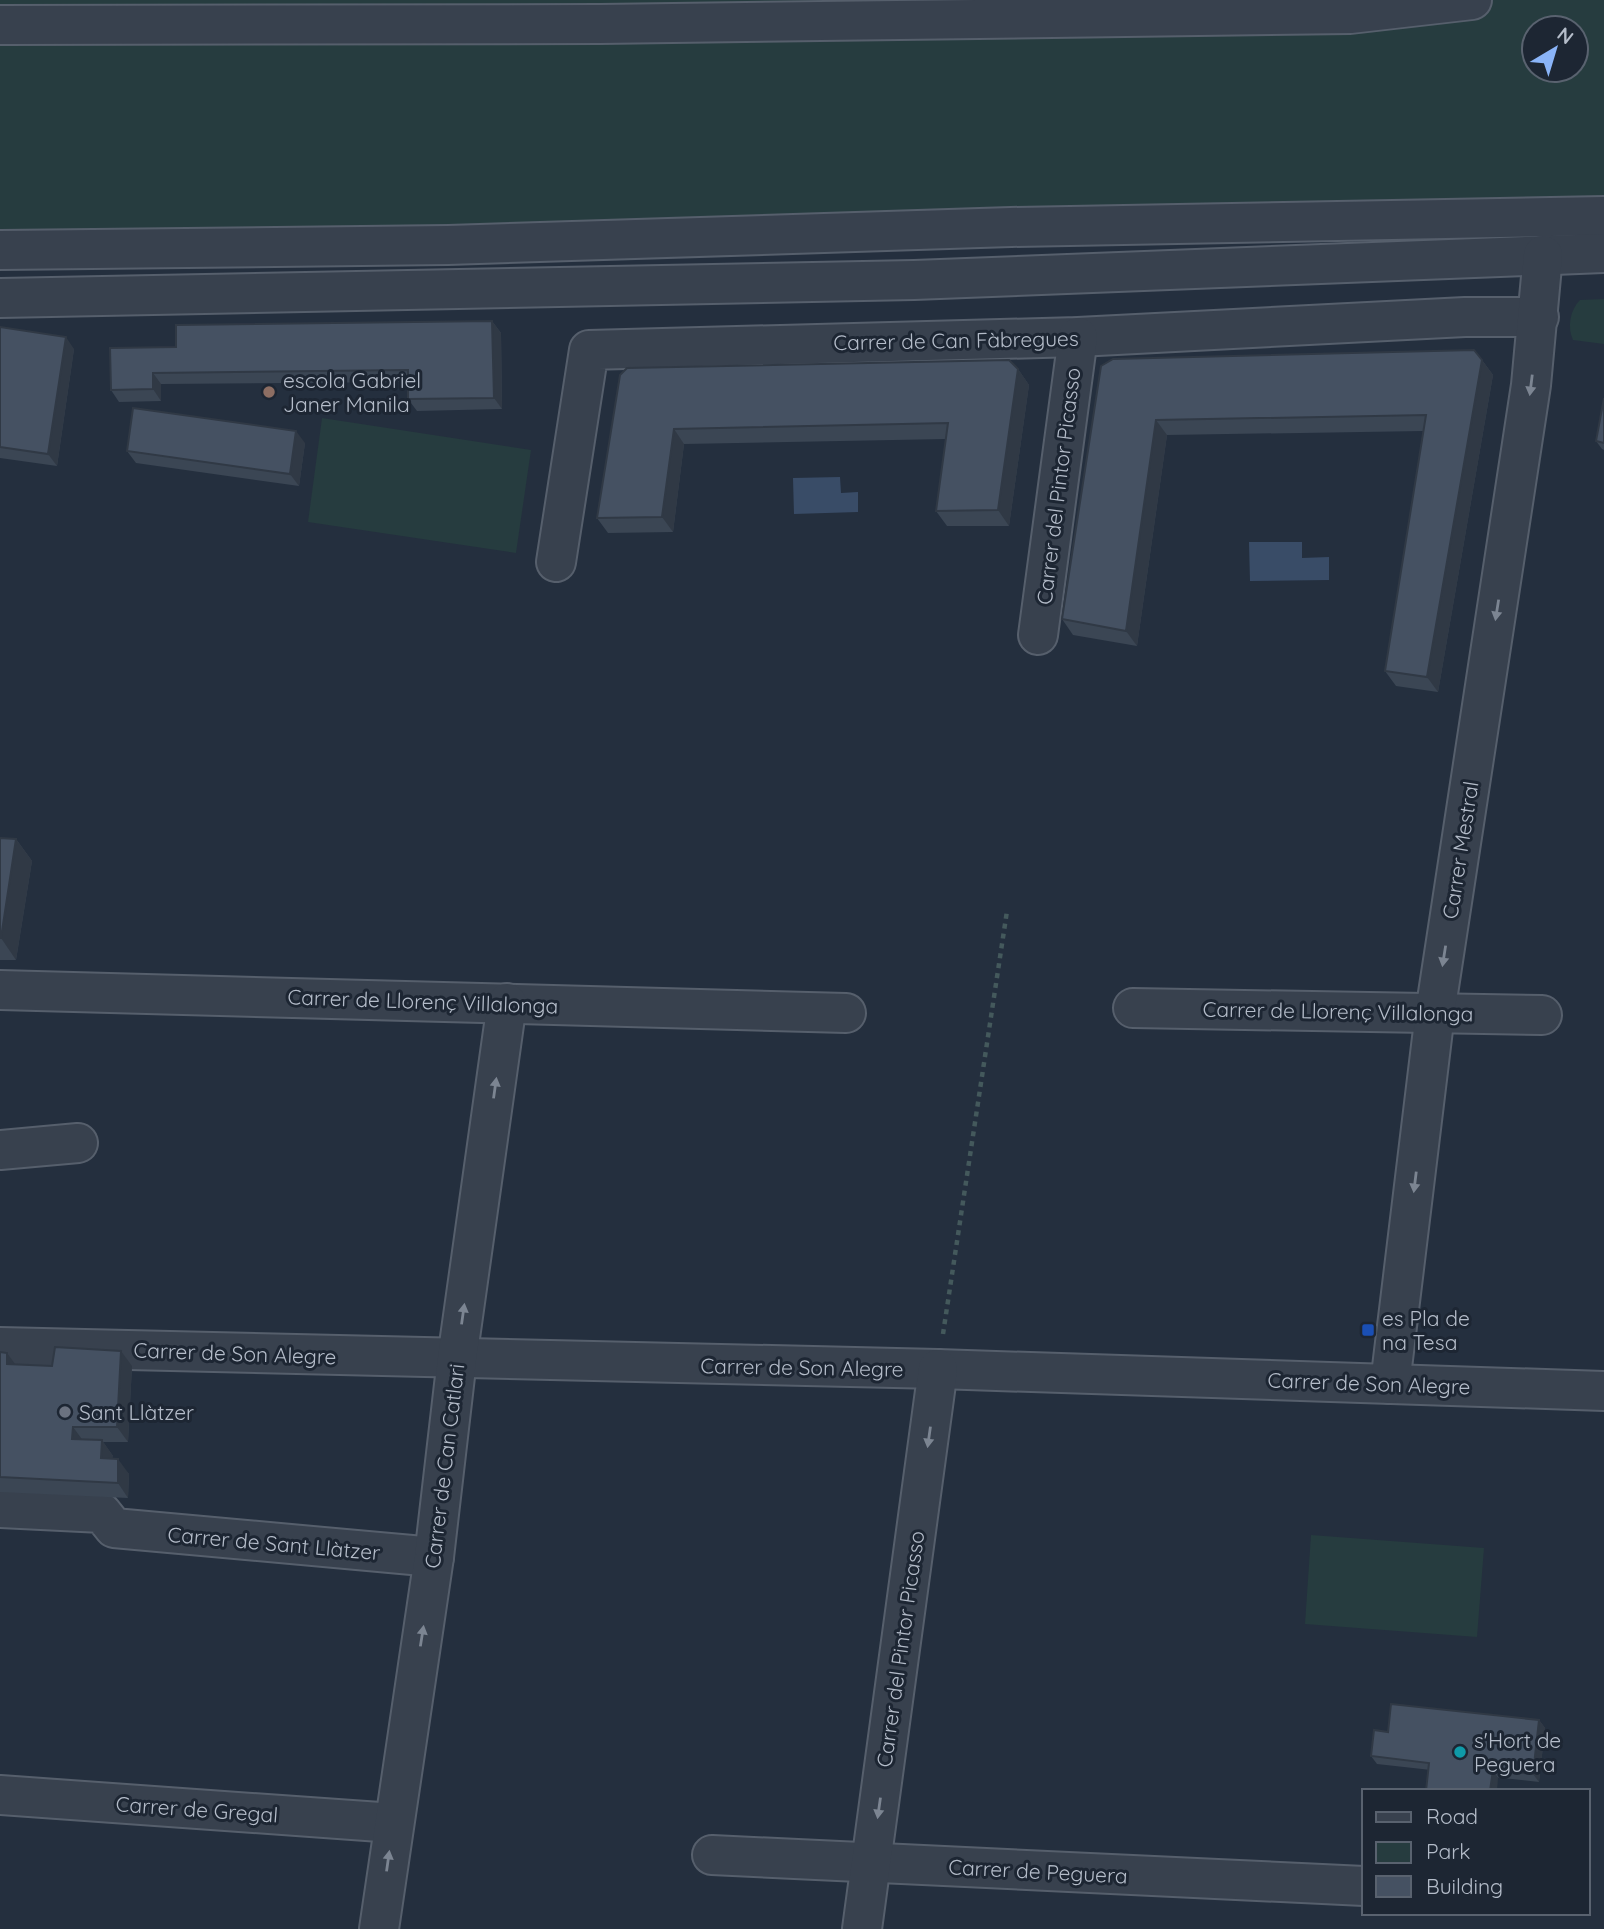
<svg xmlns="http://www.w3.org/2000/svg" width="1604" height="1929" font-family="Quicksand,sans-serif">
<style>
.green{fill:#263c3f;fill-rule:evenodd}
.water{fill:#394c67}
.lines{fill:none;stroke-linecap:round;stroke-linejoin:round}
.minor-casing{stroke:#565f6c;stroke-width:42}
.path{stroke:#44595c;stroke-width:4.5;stroke-dasharray:5 5;stroke-linecap:butt}
.minor{stroke:#38414e;stroke-width:38}
.wall{fill:#3b4654}
.shaded-wall{fill:#303945}
.building{fill:#455162;stroke:#303945;stroke-width:2}
.oneway{fill:#7c8592}
.education-dot{fill:#8d6e63;stroke:#1d2633;stroke-width:2.5}
.transit-dot{fill:#1a4fb4;stroke:#1d2633;stroke-width:2.5}
.worship-dot{fill:#6b7280;stroke:#1d2633;stroke-width:2.5}
.culture-dot{fill:#0f9aa8;stroke:#1d2633;stroke-width:2.5}
.labels{text-anchor:middle;dominant-baseline:central;stroke-width:6;stroke-linejoin:round;paint-order:stroke}
.street-label{font-size:21px;fill:#b4bcc9;stroke:#1d2633}
.poi-label{font-size:21px;fill:#b4bcc9;stroke:#1d2633;text-anchor:start}
</style>
<rect width="100%" height="100%" fill="#242f3e"/>
<g class="green">
<path d="M0 0H1604V214L0 250ZM1534 28H1576V70H1534Z"/>
<path d="M1604 299V344L1573 340C1567 327 1570 310 1580 300Z"/>
<polygon points="322,418 531,450 516,553 308,522"/>
<polygon points="1311,1535 1484,1548 1477,1637 1305,1624"/>
</g>
<g class="water">
<polygon points="840,477 841,493 858,492 858,512 794,514 793,478"/>
<polygon points="1249,542 1302,542 1302,558 1329,557 1329,580 1250,581"/>
</g>
<g class="lines">
<g class="minor-casing">
<g id="minor">
<polyline points="0,25 600,24 1350,14 1472,0"/>
<polyline points="0,250 448,245 1011,227 1604,216"/>
<polyline points="0,298 914,280 1604,253"/>
<polyline points="556,562 589,350 1078,337 1465,317 1539,317"/>
<polyline points="1038,635 1078,337"/>
<polyline points="0,990 846,1013"/>
<polyline points="1133,1008 1542,1015"/>
<polyline points="0,1150 78,1143"/>
<polyline points="0,1347 938,1369 1604,1391"/>
<polyline points="1390,1384 1435,1013 1531,385 1543,255"/>
<polyline points="0,1508 102,1513 114,1528 434,1557"/>
<polyline points="0,1795 394,1823"/>
<polyline points="712,1855 1364,1886"/>
<polyline points="379,1929 434,1557 457,1359 507,1003"/>
<polyline points="862,1929 938,1369"/>
</g>
</g>
<polyline class="path" points="943,1334 1007,911"/>
<use href="#minor" class="minor"/>
</g>
<g class="wall">
<polygon points="492,321 501,333 502,409 417,411 408,399 408,382 161,384 161,401 119,402 111,390 176,347"/>
<polygon points="0,327 74,349 57,466 0,458"/>
<polygon points="1482,360 1493,375 1438,692 1396,686 1385,671 1423,431 1167,435 1137,646 1073,635 1062,619 1101,366"/>
<polygon points="1018,369 1029,385 1009,526 947,526 936,511 946,439 684,444 673,532 608,533 597,518 620,375"/>
<polygon points="1604,398 1604,450 1602,449 1596,441"/>
<polygon points="305,443 299,486 136,463 127,451"/>
<polygon points="0,838 16,839 32,861 16,960 0,960"/>
<polygon points="0,1352 15,1365 52,1366 132,1366 128,1442 103,1442 113,1456 112,1458 129,1474 128,1498 0,1492"/>
<polygon points="1539,1720 1545,1728 1539,1782 1377,1764 1371,1756"/>
</g>
<g class="shaded-wall">
<polygon points="492,321 501,333 502,409 494,398"/>
<polygon points="66,337 74,349 57,466 48,454"/>
<polygon points="1482,360 1493,375 1438,692 1427,677"/>
<polygon points="1018,369 1029,385 1009,526 998,510"/>
<polygon points="153,373 161,384 161,401 153,389"/>
<polygon points="1156,420 1167,435 1137,646 1126,631"/>
<polygon points="674,429 684,444 673,532 662,517"/>
<polygon points="296,431 305,443 299,486 290,474"/>
<polygon points="16,839 32,861 16,960 1,938"/>
<polygon points="121,1351 132,1366 128,1442 117,1427"/>
<polygon points="7,1353 18,1368 7,1364"/>
<polygon points="73,1427 84,1442 72,1439"/>
<polygon points="102,1440 113,1456 112,1473 101,1458"/>
<polygon points="118,1459 129,1474 128,1498 118,1483"/>
<polygon points="1539,1720 1545,1728 1539,1782 1533,1774"/>
<polygon points="1493,1770 1498,1778 1497,1791 1490,1791"/>
</g>
<g class="building">
<polygon points="492,321 494,398 408,399 408,370 153,373 153,389 111,390 110,348 176,347 176,325"/>
<polygon points="0,327 66,337 48,454 0,447"/>
<polygon points="1474,350 1482,360 1427,677 1385,671 1426,415 1156,420 1126,631 1062,619 1101,366 1113,359"/>
<polygon points="1009,360 1018,369 998,510 936,511 948,423 674,429 662,517 597,518 620,375 627,368"/>
<polygon points="1604,398 1604,443 1596,441"/>
<polygon points="133,408 296,431 290,474 127,451"/>
<polygon points="0,838 16,839 1,938 0,938"/>
<polygon points="55,1347 121,1351 117,1427 73,1427 72,1439 102,1440 101,1458 118,1459 118,1483 0,1477 0,1352 7,1353 7,1364 52,1366"/>
<polygon points="1391,1704 1539,1720 1533,1774 1493,1770 1490,1791 1426,1791 1429,1763 1371,1756 1374,1730 1388,1732"/>
</g>
<defs><path id="oneway-solid" d="M-6-.8H1V-3.2L6.5 0L1 3.2V.8H-6Z" transform="scale(1.75)"/></defs>
<g class="oneway">
<use href="#oneway-solid" transform="translate(1531 385) rotate(97)"/>
<use href="#oneway-solid" transform="translate(1497 610) rotate(99)"/>
<use href="#oneway-solid" transform="translate(1444 956) rotate(99)"/>
<use href="#oneway-solid" transform="translate(495 1088) rotate(-82)"/>
<use href="#oneway-solid" transform="translate(1415 1182) rotate(97)"/>
<use href="#oneway-solid" transform="translate(463 1314) rotate(-82)"/>
<use href="#oneway-solid" transform="translate(929 1437) rotate(98)"/>
<use href="#oneway-solid" transform="translate(422 1636) rotate(-81)"/>
<use href="#oneway-solid" transform="translate(879 1808) rotate(98)"/>
<use href="#oneway-solid" transform="translate(388 1861) rotate(-82)"/>
</g>
<circle class="education-dot" cx="269" cy="392" r="7"/>
<rect class="transit-dot" x="1361" y="1323" width="14" height="14" rx="3.5"/>
<circle class="worship-dot" cx="65" cy="1412" r="7"/>
<circle class="culture-dot" cx="1460" cy="1752" r="7"/>
<g class="labels">
<g class="street-label">
<text transform="translate(956 340) rotate(-1)">Carrer de Can Fàbregues</text>
<text transform="translate(1058 486) rotate(-83)">Carrer del Pintor Picasso</text>
<text transform="translate(1460 850) rotate(-81)">Carrer Mestral</text>
<text transform="translate(423 1001) rotate(2)">Carrer de Llorenç Villalonga</text>
<text transform="translate(1338 1011) rotate(1)">Carrer de Llorenç Villalonga</text>
<text transform="translate(235 1353) rotate(2)">Carrer de Son Alegre</text>
<text transform="translate(802 1367) rotate(1)">Carrer de Son Alegre</text>
<text transform="translate(1369 1383) rotate(2)">Carrer de Son Alegre</text>
<text transform="translate(444 1466) rotate(-83)">Carrer de Can Catlari</text>
<text transform="translate(274 1543) rotate(5)">Carrer de Sant Llàtzer</text>
<text transform="translate(900 1649) rotate(-82)">Carrer del Pintor Picasso</text>
<text transform="translate(197 1809) rotate(4)">Carrer de Gregal</text>
<text transform="translate(1038 1871) rotate(3)">Carrer de Peguera</text>
</g>
<g class="poi-label">
<text x="283" y="380">escola Gabriel<tspan x="283" dy="24">Janer Manila</tspan></text>
<text x="1382" y="1318">es Pla de<tspan x="1382" dy="24">na Tesa</tspan></text>
<text x="79" y="1412">Sant Llàtzer</text>
<text x="1474" y="1740">s'Hort de<tspan x="1474" dy="24">Peguera</tspan></text>
</g>
</g>
<rect x="1362" y="1789" width="228" height="126" fill="#1d2633" stroke="#59626f" stroke-width="2"/>
<rect x="1376" y="1812" width="35" height="10" fill="#38414e" stroke="#59626f" stroke-width="2"/>
<text x="1426" y="1824" font-size="21" fill="#b4bcc9">Road</text>
<rect x="1376" y="1842" width="35" height="21" fill="#263c3f" stroke="#59626f" stroke-width="2"/>
<text x="1426" y="1859" font-size="21" fill="#b4bcc9">Park</text>
<rect x="1376" y="1876" width="35" height="21" fill="#455162" stroke="#59626f" stroke-width="2"/>
<text x="1426" y="1894" font-size="21" fill="#b4bcc9">Building</text>
<g transform="translate(1555 49) rotate(38)"><circle r="33" fill="#1d2633" stroke="#59626f" stroke-width="2"/>
<path d="M0-5L12 26L0 18L-12 26Z" fill="#8ab4f8"/>
<text y="-10" font-size="19" font-weight="bold" text-anchor="middle" fill="#b4bcc9">N</text>
</g>
</svg>
